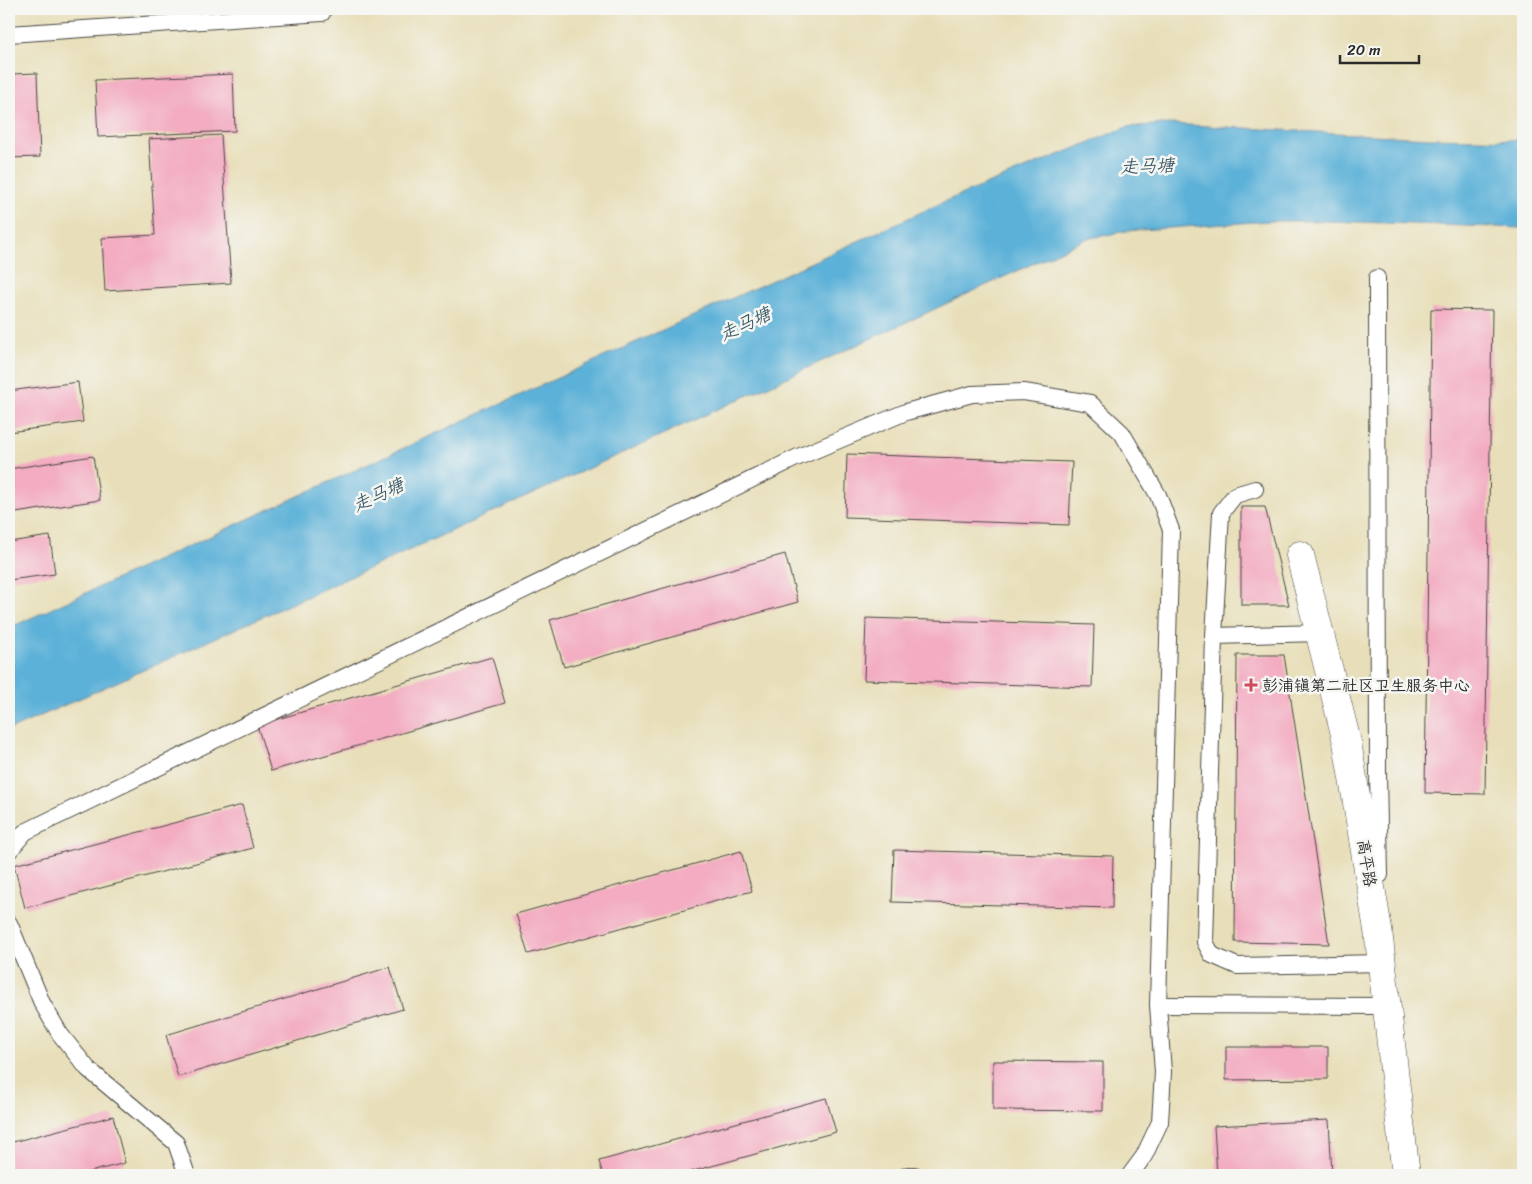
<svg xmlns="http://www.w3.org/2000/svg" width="1532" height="1184" font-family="Sriracha,'LXGW WenKai TC',sans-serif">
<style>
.water{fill:#5cb1d8;stroke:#446e82}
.building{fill:#f3acc1}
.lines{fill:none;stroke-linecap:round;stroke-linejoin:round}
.service-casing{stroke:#474640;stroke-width:18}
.minor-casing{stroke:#474640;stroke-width:29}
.service{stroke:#fff;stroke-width:16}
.minor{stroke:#fff;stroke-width:28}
.poi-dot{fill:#d1495b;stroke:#f6f6f2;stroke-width:2}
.labels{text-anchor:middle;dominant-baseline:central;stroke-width:5;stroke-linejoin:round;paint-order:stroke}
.poi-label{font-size:16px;fill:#2b2b2b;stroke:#f6f6f2;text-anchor:start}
.street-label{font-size:16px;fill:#2b2b2b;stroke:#f6f6f2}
.water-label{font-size:18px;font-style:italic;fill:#3c5a68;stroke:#f6f6f2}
</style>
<rect width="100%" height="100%" fill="#f6f6f2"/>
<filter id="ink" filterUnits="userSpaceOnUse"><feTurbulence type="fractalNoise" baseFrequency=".02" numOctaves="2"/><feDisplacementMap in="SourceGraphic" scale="10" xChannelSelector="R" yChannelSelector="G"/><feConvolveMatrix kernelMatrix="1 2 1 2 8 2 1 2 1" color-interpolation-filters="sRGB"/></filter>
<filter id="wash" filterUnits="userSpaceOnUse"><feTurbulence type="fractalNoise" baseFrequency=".0096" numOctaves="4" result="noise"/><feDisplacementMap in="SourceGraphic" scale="20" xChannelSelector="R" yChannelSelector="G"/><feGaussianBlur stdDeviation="1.12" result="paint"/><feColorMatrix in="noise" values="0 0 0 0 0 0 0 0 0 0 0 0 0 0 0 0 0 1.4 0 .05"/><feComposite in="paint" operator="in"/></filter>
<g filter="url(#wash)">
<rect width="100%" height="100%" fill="#e8dfba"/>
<path class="water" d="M1169 124 1428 138 1523 140V228L1330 221H1269L1126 231 1086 239C728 405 370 570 9 730V628L948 200 1127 127Z"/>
<g id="blocks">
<g class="building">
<polygon points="37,73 40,157 9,158 9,99 13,99 12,74"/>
<polygon points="233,74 235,131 98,137 95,80"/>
<polygon points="221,135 231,283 105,291 102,238 155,235 149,139"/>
<polygon points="1431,309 1492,310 1485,794 1425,793"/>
<polygon points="78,382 83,422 9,432 9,391"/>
<polygon points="847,454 1072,462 1069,525 845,517"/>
<polygon points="93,456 100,500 9,514 9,469"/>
<polygon points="1241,507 1265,507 1289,605 1241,605"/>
<polygon points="50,536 55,574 9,580 9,542"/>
<polygon points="785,554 798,602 564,667 550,620"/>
<polygon points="866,618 1094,625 1092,687 864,680"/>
<polygon points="1237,655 1284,655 1329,944 1235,942"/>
<polygon points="492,657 505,703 271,771 257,725"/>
<polygon points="242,805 253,848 25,908 14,865"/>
<polygon points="894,850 1113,856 1112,908 892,902"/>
<polygon points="741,851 752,891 528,954 516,914"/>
<polygon points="390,967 403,1009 178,1077 166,1035"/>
<polygon points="1226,1047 1328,1047 1328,1079 1226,1080"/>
<polygon points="993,1061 1103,1062 1103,1111 993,1110"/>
<polygon points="826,1098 836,1132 679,1175 603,1175 599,1161"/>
<polygon points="113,1116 125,1163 78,1175 9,1175 9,1143"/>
<polygon points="1329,1120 1332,1175 1217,1175 1214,1126"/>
</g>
</g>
</g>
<g filter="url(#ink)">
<use href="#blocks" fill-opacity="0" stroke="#474640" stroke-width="1"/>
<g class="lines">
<g class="service-casing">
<g id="service">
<polyline points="9,34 322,13"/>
<polyline points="1377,278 1378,774 1380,875"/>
<polyline points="1255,489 1235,495 1221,513 1214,636 1205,942 1212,955 1237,966 1382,963 1382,955"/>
<polyline points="1214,636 1320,633"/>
<polyline points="9,851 25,832 796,458 906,412 972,394 1024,392 1090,403 1122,433 1158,495 1171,530 1158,1005 1163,1072 1160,1122 1144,1156 1130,1175"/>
<polyline points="9,923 42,1003 60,1034 88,1069 176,1143 187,1175"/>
<polyline points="1158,1005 1387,1006"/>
<polyline points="907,1175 915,1175"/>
</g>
</g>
<g class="minor-casing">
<polyline id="minor" points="1300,555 1347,742 1378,930 1406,1175"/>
</g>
<use href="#service" class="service"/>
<use href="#minor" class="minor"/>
</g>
</g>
<path class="poi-dot" d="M1248.5 677.5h5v5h5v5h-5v5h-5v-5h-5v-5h5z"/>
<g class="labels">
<g class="poi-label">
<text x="1262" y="685">彭浦镇第二社区卫生服务中心</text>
</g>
<g class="street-label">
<text transform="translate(1367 863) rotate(81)">高平路</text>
</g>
<g class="water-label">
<text transform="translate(1147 166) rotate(-2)">走马塘</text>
<text transform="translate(745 324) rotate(-25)">走马塘</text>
<text transform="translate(378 495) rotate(-25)">走马塘</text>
</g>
</g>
<rect width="1532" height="1184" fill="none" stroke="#f6f6f2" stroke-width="30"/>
<path d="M1340 55v8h79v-8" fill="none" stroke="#2b2b2b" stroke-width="2.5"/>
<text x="1347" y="55" font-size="15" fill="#2b2b2b" stroke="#f6f6f2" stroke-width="4" paint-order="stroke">20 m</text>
</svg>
